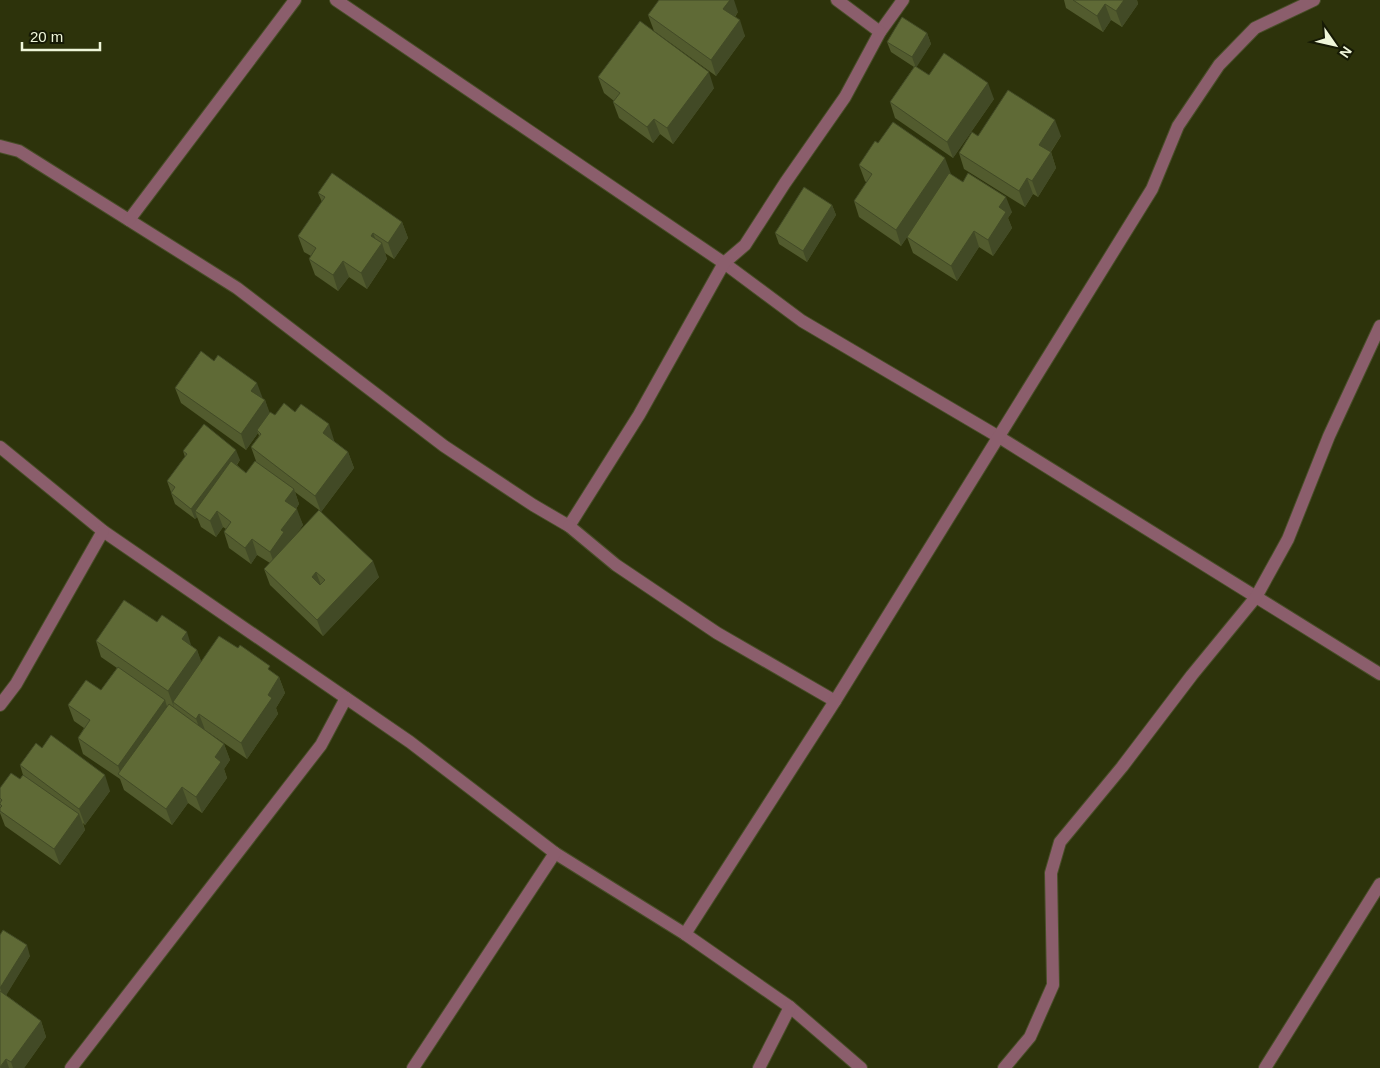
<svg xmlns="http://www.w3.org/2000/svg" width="1380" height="1068" font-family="Arial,sans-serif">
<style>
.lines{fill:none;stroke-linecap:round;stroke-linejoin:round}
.minor-casing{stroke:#484e28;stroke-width:14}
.minor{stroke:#8b5e6c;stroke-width:12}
.wall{fill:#525b2e;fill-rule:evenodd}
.shaded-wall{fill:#424a26}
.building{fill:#5f6a36;stroke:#424a26;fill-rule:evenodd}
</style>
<rect width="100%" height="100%" fill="#2d330b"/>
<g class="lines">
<g class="minor-casing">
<g id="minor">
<polyline points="336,0 724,263 802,321 999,437 1380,674"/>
<polyline points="880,32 903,0"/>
<polyline points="0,146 19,151 237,288 444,446 533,505 569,526 639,415 724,263 745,245 785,183 845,97 880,32 837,0"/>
<polyline points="129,220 295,0"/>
<polyline points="0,447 103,531 410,742 555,853 685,934 790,1007 861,1068"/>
<polyline points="569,526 616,565 717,633 835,701"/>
<polyline points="0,705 16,684 103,531"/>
<polyline points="685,934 835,701 1152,189 1178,126 1219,65 1255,28 1314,0"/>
<polyline points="71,1068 321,745 346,698"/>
<polyline points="413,1068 555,853"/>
<polyline points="759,1068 790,1007"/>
<polyline points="1004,1068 1030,1037 1053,985 1051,873 1060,842 1122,767 1192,675 1256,597 1288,539 1329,436 1380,326"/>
<polyline points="1265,1068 1380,884"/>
</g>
</g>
<use href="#minor" class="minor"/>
</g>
<g class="wall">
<polygon points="1064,0 1137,0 1138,4 1122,27 1111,20 1103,32 1066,8"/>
<polygon points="738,12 735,17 745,36 716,76 654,31 648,15"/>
<polygon points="927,33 931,44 916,67 929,75 994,99 953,158 895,118 890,102 914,67 891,52 887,42"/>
<polygon points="598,77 714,88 673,144 660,134 653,143 619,118 613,102 614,101 604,93"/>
<polygon points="978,136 1061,136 1051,152 1056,168 1038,197 1033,194 1025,207 964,169 959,153"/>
<polygon points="878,143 950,174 1012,212 1008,218 1012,228 993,256 979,247 957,281 913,253 907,237 901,246 859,217 854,201 867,183 865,181 859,165"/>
<polygon points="318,193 402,222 408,238 394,259 385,253 387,259 367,289 349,277 338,291 315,275 309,259 311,256 304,252 298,236 322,202"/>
<polygon points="832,205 836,215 807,262 779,244 775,233"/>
<path d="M175 388 263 399 265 400 269 413 334 440V441L348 452 354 468 321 512 379 577 323 636 270 585 264 569 270 563 257 555 251 564 229 548 224 532 226 529 223 527 216 537 201 527 197 517 195 519 175 504 171 493V492L167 481 185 457 183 451 240 460 237 465 246 473 256 461 251 447 259 436 258 433 246 450 181 403ZM295 492 319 510 294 537 303 525 296 509 299 504Z"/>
<polygon points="96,641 192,646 197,650 201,662 272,672 279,677 285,693 276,708 278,714 247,759 205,730 224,744 230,760 224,769 227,778 202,813 188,803 172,825 124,790 120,779 83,754 78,738 84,728 74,721 68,705 101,690 117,668 101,657"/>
<polygon points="20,765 110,791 85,825 83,823 85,830 60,865 5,826 0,813 0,788 20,779 23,775"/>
<polygon points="0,935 30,956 6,995 41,1021 46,1037 24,1068 0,1068"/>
</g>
<g class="shaded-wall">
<polygon points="730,0 734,0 738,12 729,24 723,9"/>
<polygon points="1124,0 1137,0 1138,4 1122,27 1116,11"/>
<polygon points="1105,4 1111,20 1103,32 1097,16"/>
<polygon points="740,20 745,36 716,76 711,60"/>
<polygon points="927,33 931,44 916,68 912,57"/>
<polygon points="709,72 714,88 673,144 667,128"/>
<polygon points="988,83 994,99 953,158 947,142"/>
<polygon points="654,119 660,134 653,143 647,127"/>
<polygon points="1055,120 1061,136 1045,160 1039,145"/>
<polygon points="1051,152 1056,168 1038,197 1032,181"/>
<polygon points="945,158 951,174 901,246 896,230"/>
<polygon points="1027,178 1033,194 1025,207 1019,191"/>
<polygon points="1006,197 1012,212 1008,218 1012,228 993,256 988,240 999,207"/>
<polygon points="832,205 836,215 807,262 803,251"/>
<polygon points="402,222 408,238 394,259 388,243"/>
<polygon points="974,231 979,247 957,281 951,266"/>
<polygon points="373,233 379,248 382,243 387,259 367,289 361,273 371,236"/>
<polygon points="343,261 349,277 338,291 333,275"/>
<polygon points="257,383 263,399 251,391"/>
<polygon points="265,400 271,416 257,430 258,433 246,450 241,434"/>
<polygon points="329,424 334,440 328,449 323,433"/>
<polygon points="236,450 240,460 199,514 195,511 197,517 195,519 191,509"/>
<polygon points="348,452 354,468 321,512 315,496"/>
<polygon points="294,489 299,504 291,517 285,501"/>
<polygon points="297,509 303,525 289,544 276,568 270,552 281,530"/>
<polygon points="217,511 223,527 216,537 210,521"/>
<polygon points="252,539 257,555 251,564 245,548"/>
<polygon points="373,561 379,577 323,636 317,620"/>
<polygon points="316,572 322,588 312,577"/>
<polygon points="187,632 192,648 182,639"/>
<polygon points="197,650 203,666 173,702 174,707 168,691"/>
<polygon points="279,677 285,693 276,708 278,714 247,759 241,743 268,695"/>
<polygon points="165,700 170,716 122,777 118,766"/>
<polygon points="199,714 205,730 202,735 196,719"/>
<polygon points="224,744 230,760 224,769 227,778 202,813 196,797 215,757"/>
<polygon points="105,775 110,791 85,825 79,809"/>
<polygon points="182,787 188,803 172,825 166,809"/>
<polygon points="79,814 85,830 60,865 54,849"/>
<polygon points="27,945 30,956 4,999 0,988"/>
<polygon points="41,1021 46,1037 24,1068 13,1068 11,1062"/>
<polygon points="6,1059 9,1068 0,1068"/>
</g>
<g class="building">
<polygon points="659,0 730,0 723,9 740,20 711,60 648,15"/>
<polygon points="1073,0 1124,0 1116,11 1105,4 1097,16"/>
<polygon points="902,17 927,33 912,57 887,42"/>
<polygon points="640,21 709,72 667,128 654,119 647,127 613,102 620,93 598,77"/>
<polygon points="944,53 988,83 947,142 890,102 915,66 929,75"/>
<polygon points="1008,90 1055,120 1039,145 1051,152 1032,181 1027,178 1019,191 959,153 972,132 978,136"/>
<polygon points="893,122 945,158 896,230 854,201 872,174 859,165 875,141 878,143"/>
<polygon points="332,173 402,222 388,243 373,233 371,236 382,243 361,273 343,261 333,275 309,259 316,248 298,236 325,197 318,193"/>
<polygon points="949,173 963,182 968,173 1006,197 999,207 1006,212 988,240 974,231 951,266 907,237"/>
<polygon points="804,187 832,205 803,251 775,233"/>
<polygon points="201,351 214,361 218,355 257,383 251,391 265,400 241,434 175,388"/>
<polygon points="284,403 295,412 301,404 329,424 323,433 348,452 315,496 251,447 261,434 257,430 270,412 275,415"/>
<polygon points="204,424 236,450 191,509 171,493 175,487 167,481 187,454 183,451"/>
<polygon points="231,461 246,473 255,461 294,489 285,501 297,509 281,530 284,532 270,552 252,539 245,548 224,532 231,522 217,511 210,521 195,511"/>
<path d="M319 510 373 561 317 620 264 569ZM316 572 325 580 320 585 312 577Z"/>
<polygon points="124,600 157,622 162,615 187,632 182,639 197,650 168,691 96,641"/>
<polygon points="219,636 238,648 240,645 270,666 268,669 279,677 268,695 272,698 241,743 199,714 196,719 173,702"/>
<polygon points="118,667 165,700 118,766 78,738 90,720 68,705 86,680 101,690"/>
<polygon points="169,704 224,744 215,757 221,762 196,797 182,787 166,809 118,774"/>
<polygon points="51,735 105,775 79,809 20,765 36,743 42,748"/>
<polygon points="11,773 20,779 23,775 79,814 54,849 0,811 0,808 2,806 0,804 0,803 2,800 0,798 0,788"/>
<polygon points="3,930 27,945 0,988 0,935"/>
<polygon points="0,991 41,1021 11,1062 6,1059 0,1067"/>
</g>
<g transform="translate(1335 45) rotate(124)" stroke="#161a05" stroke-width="4" paint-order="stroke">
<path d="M0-4L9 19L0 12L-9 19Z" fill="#eff6da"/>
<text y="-8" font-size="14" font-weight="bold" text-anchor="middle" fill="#eff6da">N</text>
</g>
<path d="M22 42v8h78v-8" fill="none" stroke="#eff6da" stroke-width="2.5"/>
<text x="30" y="42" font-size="15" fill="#eff6da" stroke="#161a05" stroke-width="4" paint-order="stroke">20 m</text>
</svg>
